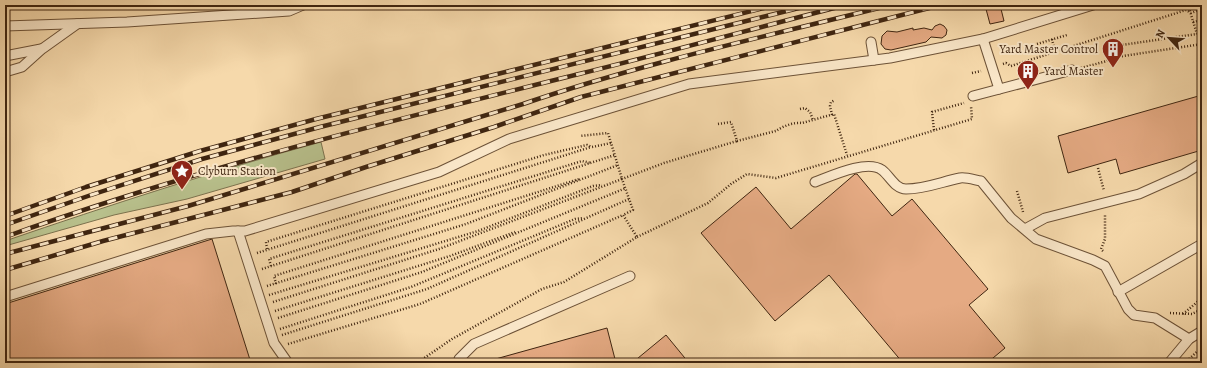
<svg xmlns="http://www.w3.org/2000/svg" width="1207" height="368" font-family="Alegreya,serif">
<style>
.green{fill:#b8c08c;stroke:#7c724e}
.building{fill:#e5aa83;stroke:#3f2510}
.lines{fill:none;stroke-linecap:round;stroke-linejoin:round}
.service-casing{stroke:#6d5237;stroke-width:11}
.path{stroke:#3f2510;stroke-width:2.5;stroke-dasharray:1 2;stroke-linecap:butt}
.service{stroke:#f9e6c8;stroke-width:9}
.rail-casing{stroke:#3f2510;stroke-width:4.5}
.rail{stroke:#f9e6c8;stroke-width:3;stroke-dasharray:9;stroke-linecap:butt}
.labels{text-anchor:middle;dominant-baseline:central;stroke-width:4;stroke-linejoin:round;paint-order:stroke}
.poi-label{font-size:12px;fill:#3f2510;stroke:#f9e6c8;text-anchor:start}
</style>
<rect width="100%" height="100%" fill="#f6d9ab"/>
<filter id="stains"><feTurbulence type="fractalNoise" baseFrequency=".005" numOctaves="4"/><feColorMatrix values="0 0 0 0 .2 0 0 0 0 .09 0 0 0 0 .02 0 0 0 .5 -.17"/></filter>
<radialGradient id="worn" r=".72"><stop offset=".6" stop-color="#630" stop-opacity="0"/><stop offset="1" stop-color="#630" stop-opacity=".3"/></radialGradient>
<path class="green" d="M321 142 325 159 187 199 114 215 5 246V241C110 205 214 171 321 142Z"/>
<g class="building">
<polygon points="1000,5 1004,21 990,24 986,9"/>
<polygon points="940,24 944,26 947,30 946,35 942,38 931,37 926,42 891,50 885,49 881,44 882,36 887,31 897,32 913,28 913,30 924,28 932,30 935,26"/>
<polygon points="1202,95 1202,150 1120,174 1116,159 1068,173 1058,136"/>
<polygon points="855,174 857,174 892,216 912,199 988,289 969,305 1005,348 987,363 903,363 829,275 775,321 701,233 756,187 791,229"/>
<polygon points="212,239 251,363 5,363 5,304"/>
<polygon points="607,328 616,363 493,363 492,360"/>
<polygon points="666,335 689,363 632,363"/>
</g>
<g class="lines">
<g class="service-casing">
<g id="service">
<polyline points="5,26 127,22 289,11 303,5"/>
<polyline points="983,39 999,89"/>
<polyline points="871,42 874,60"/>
<polyline points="5,56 41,49"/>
<polyline points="5,72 22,67 42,49 77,24"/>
<polyline points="973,96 1072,70"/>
<path d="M815 182C831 176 867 159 882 170 890 176 895 189 906 189 925 189 941 182 960 178 966 177 975 180 981 181L1011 218 1036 239 1093 260 1105 266 1128 309 1134 315 1155 318 1189 339"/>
<polyline points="1025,229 1045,218 1139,194 1184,174 1202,163"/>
<polyline points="238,231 274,343 288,363"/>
<polyline points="1118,292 1202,244"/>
<polyline points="5,297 206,234 233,231 245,231 439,172 509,139 689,84 890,58 983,39 1093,5"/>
<polyline points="458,363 459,359 474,344 630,276"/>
<polyline points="1169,363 1189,339 1202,331"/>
</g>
</g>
<g class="path">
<polyline points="1193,22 1202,20"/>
<polyline points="1197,34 1202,33"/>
<polyline points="1052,39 1055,52"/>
<polyline points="1037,44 1067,35"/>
<polyline points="1110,58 1202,44"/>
<polyline points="1003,64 1006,63 1011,66 1186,10 1191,13 1202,9"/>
<polyline points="1081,68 1107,61 1110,58 1108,47 1197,34 1188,5"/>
<polyline points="972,73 981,71"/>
<polyline points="800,109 805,108 810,112 813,120"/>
<polyline points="832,115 830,106 831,102 835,100"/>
<path d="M718 124 731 122 737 141 776 131C783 126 794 122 802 123L834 114 847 155"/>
<polyline points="934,130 932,112 964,103"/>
<polyline points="1098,168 1104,191"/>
<polyline points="1017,191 1023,212"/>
<polyline points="637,237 708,203 731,184 747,174 776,178 972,119 971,106"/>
<polyline points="267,249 266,242 544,155 587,145 592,147 611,143"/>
<polyline points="1103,251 1101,249 1105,239 1105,214"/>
<polyline points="257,253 591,147"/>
<polyline points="271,266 269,259 582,161 591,163"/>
<polyline points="262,269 615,155"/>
<polyline points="276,284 274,276 579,179"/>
<polyline points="267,286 466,224 618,165"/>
<polyline points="269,295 478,231 593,186 602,185"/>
<polyline points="273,302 439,249 622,179 608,133 580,136"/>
<polyline points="275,311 450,256 515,232"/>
<polyline points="1170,313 1192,314 1202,309"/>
<polyline points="1183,314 1202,298"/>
<polyline points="278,318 422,272 626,188"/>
<polyline points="280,329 411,287 575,219 583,218"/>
<polyline points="282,335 427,289 629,199"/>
<polyline points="288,344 420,304 623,215"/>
<polyline points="1187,361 1202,347"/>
<polyline points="364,363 370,360 372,363"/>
<polyline points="417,363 452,339 542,289 564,282 637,237 623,215 633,210 622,179 664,163 737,141"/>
</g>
<use href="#service" class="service"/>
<g class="rail-casing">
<g id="rail">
<polyline points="5,216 86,187 200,151 316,119 776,5"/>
<polyline points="5,225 91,195 202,159 320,127 811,5"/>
<path d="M5 237C192 170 382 123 575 75 665 53 756 28 846 5"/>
<path d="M5 254 188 206 523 104C643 63 768 36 891 5"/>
<polyline points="5,270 103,241 292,192 366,167 494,127 581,97 941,5"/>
</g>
</g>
<use href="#rail" class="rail"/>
</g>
<defs>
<g id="building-pin" transform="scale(1.15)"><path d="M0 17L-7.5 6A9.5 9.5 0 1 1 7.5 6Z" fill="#8f2418" stroke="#f9e6c8"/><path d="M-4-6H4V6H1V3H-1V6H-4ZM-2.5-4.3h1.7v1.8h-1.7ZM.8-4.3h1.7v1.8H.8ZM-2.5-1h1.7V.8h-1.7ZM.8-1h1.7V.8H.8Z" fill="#fff"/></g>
<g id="sight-pin" transform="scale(1.15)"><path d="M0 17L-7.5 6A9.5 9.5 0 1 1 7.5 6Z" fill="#8f2418" stroke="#f9e6c8"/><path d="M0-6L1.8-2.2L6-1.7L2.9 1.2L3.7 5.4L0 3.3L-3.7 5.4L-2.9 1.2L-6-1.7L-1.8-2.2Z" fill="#fff"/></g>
</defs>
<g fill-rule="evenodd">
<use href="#building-pin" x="1113" y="49"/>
<use href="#building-pin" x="1028" y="71"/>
<use href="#sight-pin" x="182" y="171"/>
</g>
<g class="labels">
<g class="poi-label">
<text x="1098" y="49" text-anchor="end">Yard Master Control</text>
<text x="1044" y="71">Yard Master</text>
<text x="198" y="171">Clyburn Station</text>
</g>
</g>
<rect width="1207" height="368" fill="none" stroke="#f6d9ab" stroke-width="20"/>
<rect x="6" y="6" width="1195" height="356" fill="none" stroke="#3f2510" stroke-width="2"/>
<rect x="10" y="10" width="1187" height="348" fill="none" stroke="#3f2510"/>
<g transform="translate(1169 38) rotate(296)" stroke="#f9e6c8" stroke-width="3" paint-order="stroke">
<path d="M0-3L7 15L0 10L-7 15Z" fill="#3f2510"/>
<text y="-6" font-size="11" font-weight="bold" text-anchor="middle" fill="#3f2510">N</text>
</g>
<rect width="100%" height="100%" filter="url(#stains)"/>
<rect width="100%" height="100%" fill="url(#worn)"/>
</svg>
